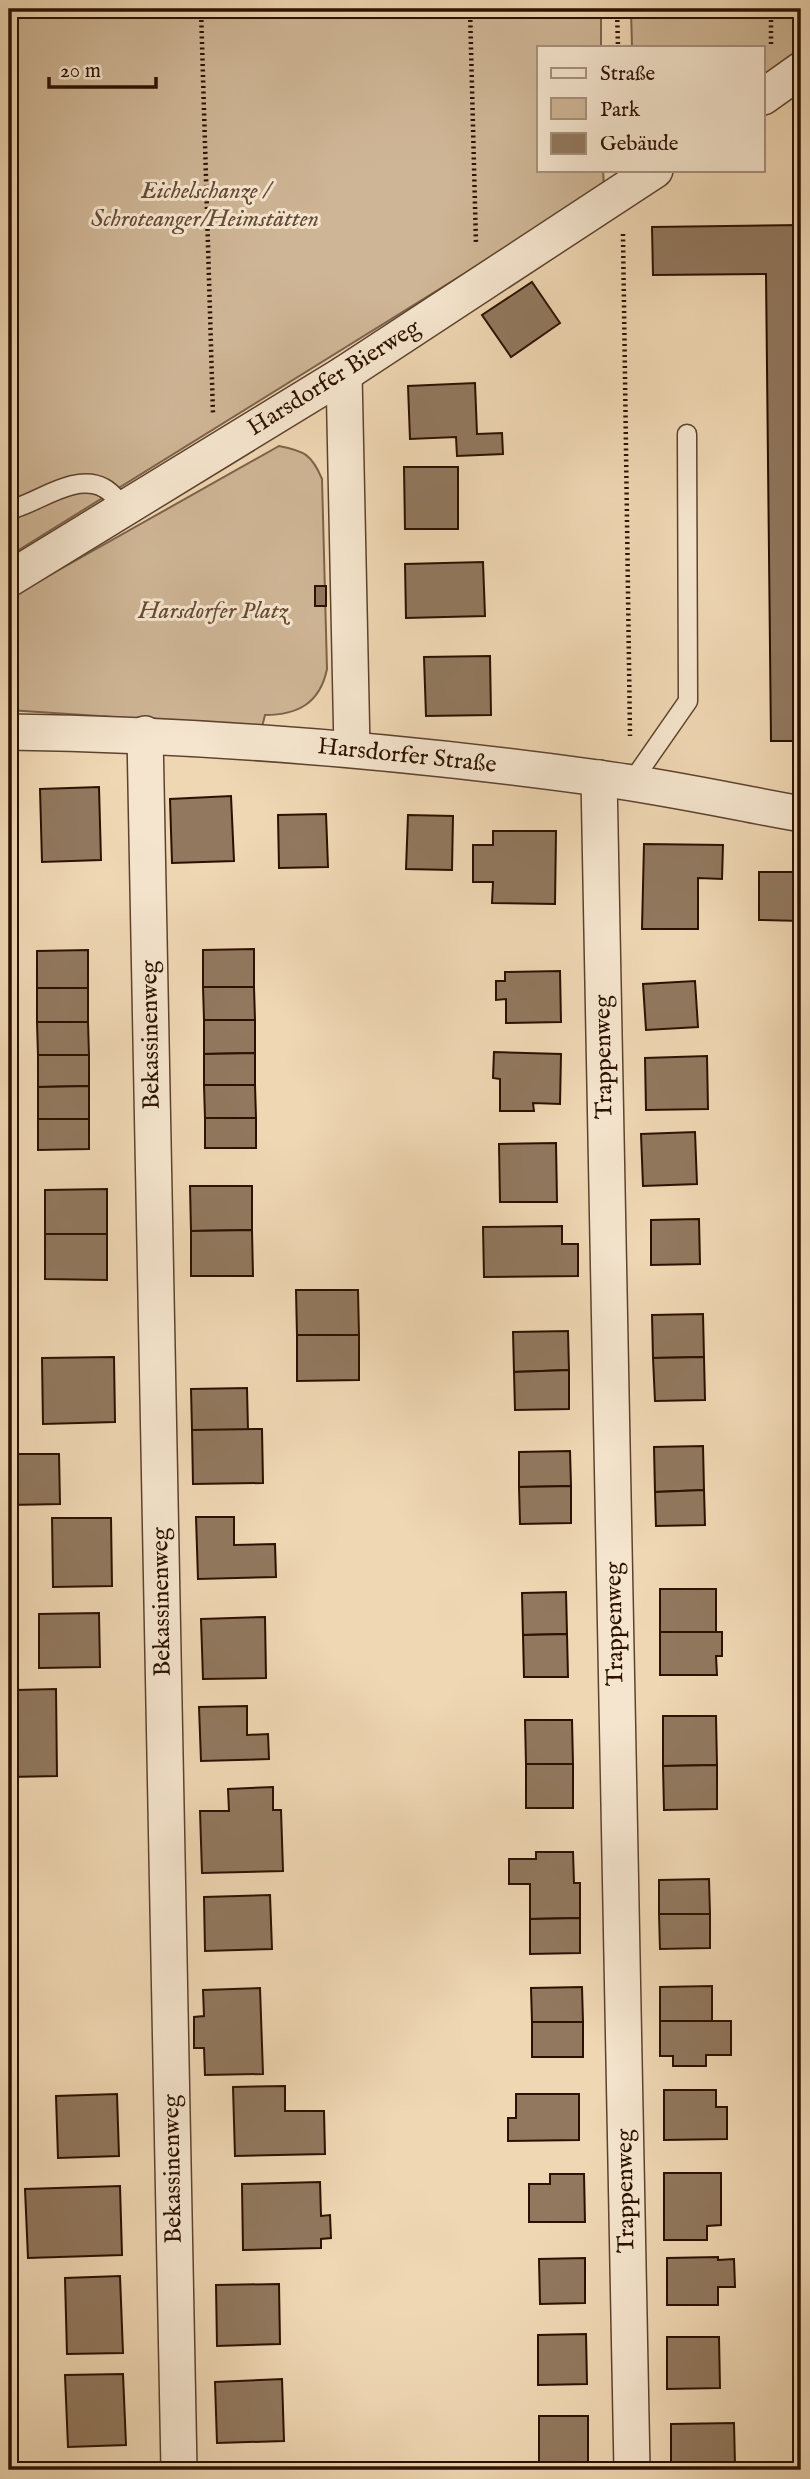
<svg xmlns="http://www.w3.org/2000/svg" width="810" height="2479" font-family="'IM FELL English',serif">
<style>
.green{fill:#ceb595;stroke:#7d634b;stroke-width:2}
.building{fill:#91785e;stroke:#2c1101;stroke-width:2}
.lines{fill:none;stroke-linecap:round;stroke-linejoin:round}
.lane-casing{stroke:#5d422e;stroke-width:21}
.street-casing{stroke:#5d422e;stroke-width:38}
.path{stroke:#2c1101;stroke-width:4.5;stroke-dasharray:2 3.5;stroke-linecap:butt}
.lane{stroke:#f5e5ce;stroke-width:18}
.street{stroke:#f5e5ce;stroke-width:35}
.labels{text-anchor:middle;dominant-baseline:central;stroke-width:6;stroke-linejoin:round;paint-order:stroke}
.park-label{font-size:24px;font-style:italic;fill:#654a35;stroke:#f5e5ce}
.street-label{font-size:24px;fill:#2c1101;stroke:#f5e5ce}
</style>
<rect width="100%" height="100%" fill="#efd7b3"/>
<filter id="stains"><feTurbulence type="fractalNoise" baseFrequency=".00286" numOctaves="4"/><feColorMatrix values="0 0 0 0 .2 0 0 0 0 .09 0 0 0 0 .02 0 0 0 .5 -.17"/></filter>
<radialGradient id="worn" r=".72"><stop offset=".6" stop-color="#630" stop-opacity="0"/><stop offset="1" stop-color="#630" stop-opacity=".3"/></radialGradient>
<g class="green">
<polygon points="9,9 601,9 601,47 539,47 539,170 603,170 604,187 9,556"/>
<polygon points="631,9 801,9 801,48 763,75 763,47 632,47"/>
<path d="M279 446C305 451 312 455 322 479L327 669C320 703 298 715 265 715L262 727 9 710V598Z"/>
</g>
<g class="building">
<polygon points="801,225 801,741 771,741 766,274 653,275 652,227"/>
<polygon points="532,282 560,323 511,357 482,315"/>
<polygon points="475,383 477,434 502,433 503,454 457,456 456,437 410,439 408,386"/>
<polygon points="404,467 458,467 458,529 405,529"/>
<polygon points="483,562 485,616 406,618 405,564"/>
<rect x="315" y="586" width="11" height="20"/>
<polygon points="490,656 491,715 426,716 424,657"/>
<polygon points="99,787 101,860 42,862 40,789"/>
<polygon points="231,796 234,861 172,863 170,799"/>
<polygon points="326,814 328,867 279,868 278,815"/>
<polygon points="408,815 453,816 452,870 406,869"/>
<polygon points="493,831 556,831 555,904 492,903 493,882 473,882 473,845 493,845"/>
<polygon points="644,844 723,845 722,879 698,878 698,929 642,929"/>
<polygon points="759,872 801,872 801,921 759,920"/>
<polygon points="254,949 254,987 203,987 203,950"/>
<polygon points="88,950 88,988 37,988 37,951"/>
<polygon points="560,971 561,1022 506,1023 506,999 496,1000 496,981 505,981 505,972"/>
<polygon points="695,981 698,1027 646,1030 643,984"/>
<polygon points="203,987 254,987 255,1020 204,1020"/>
<rect x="37" y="988" width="51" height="34"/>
<polygon points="204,1020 255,1020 255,1053 204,1054"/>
<polygon points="37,1022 88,1022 89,1055 38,1055"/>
<polygon points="494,1052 561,1054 560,1104 533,1103 534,1111 500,1111 500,1079 493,1078"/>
<polygon points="255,1053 255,1085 204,1085 204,1054"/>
<polygon points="38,1055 89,1055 89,1086 38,1087"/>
<polygon points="707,1056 708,1109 646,1110 645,1058"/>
<polygon points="204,1085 255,1085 256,1118 205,1118"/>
<polygon points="89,1086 89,1119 38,1119 38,1087"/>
<rect x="205" y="1118" width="51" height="30"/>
<polygon points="38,1119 89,1119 89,1149 38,1150"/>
<polygon points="695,1132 697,1184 643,1186 641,1134"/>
<polygon points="556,1143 557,1202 500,1202 499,1144"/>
<polygon points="190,1186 252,1186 252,1230 191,1231"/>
<polygon points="107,1189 107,1234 45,1234 45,1190"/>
<polygon points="699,1219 700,1264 651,1265 651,1220"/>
<polygon points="562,1226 562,1244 578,1244 578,1276 484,1277 483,1227"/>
<polygon points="252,1230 253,1276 191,1276 191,1231"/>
<polygon points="45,1234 107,1234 107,1280 45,1279"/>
<polygon points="296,1290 358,1290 359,1335 297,1335"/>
<polygon points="703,1314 704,1357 653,1358 652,1315"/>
<polygon points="568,1331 569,1370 514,1372 513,1332"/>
<polygon points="297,1335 359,1335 359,1380 297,1381"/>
<polygon points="114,1357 115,1422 43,1424 42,1358"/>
<polygon points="704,1357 705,1400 655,1401 653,1358"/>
<polygon points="569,1370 569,1409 515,1410 514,1372"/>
<polygon points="247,1388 248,1430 192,1430 191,1389"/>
<polygon points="262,1429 263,1483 193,1484 192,1430"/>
<polygon points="703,1446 704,1490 655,1492 654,1447"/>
<polygon points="570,1451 571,1486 519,1487 519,1452"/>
<polygon points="9,1454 59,1454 60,1504 9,1505"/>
<polygon points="571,1486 571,1523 520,1524 519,1487"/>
<polygon points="704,1490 705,1525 656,1526 655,1492"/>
<polygon points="196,1517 234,1517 234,1545 275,1544 276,1577 198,1579"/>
<polygon points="52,1518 111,1518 112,1586 53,1587"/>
<rect x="660" y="1589" width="56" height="43"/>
<polygon points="566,1592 567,1634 523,1635 522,1593"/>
<polygon points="99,1613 100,1667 39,1668 39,1614"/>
<polygon points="265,1617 266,1678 203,1679 201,1619"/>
<polygon points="660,1632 722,1632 722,1656 716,1656 717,1675 660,1675"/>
<polygon points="567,1634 568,1677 524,1677 523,1635"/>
<polygon points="56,1689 57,1776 9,1777 9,1708 16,1708 16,1690"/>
<polygon points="247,1706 247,1735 268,1734 269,1759 201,1761 199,1707"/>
<polygon points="663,1716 716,1716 717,1765 663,1766"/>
<polygon points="525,1720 572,1720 573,1764 526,1764"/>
<rect x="526" y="1764" width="47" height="44"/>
<polygon points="717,1765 717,1809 664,1810 663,1766"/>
<polygon points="273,1787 273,1810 281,1810 283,1871 202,1873 200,1811 229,1811 228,1789"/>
<polygon points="536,1852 573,1852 574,1883 580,1883 580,1918 530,1919 530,1884 509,1884 509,1859 536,1859"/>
<polygon points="709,1879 710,1914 659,1914 659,1880"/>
<polygon points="270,1895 272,1949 205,1951 204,1897"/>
<polygon points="659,1914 710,1914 710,1948 660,1949"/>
<polygon points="580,1918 580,1953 530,1954 530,1919"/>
<polygon points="712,1986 712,2021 660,2021 660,1987"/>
<polygon points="582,1987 583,2022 532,2022 531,1988"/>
<polygon points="260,1988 263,2074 205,2075 204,2048 194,2048 194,2017 204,2016 203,1990"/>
<polygon points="660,2021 731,2021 731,2055 706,2055 706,2066 673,2066 673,2056 660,2056"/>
<rect x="532" y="2022" width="51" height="35"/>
<polygon points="285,2086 285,2111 324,2111 325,2154 235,2156 233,2087"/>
<polygon points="664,2090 716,2090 716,2107 727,2107 727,2139 664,2140"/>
<polygon points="117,2094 119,2156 58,2158 56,2096"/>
<polygon points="516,2094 579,2094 579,2140 508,2141 508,2118 516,2118"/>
<polygon points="664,2173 721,2173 721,2225 707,2226 707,2240 664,2240"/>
<polygon points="550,2174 584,2174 585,2222 529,2222 529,2184 550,2184"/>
<polygon points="320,2182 321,2216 330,2215 331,2238 321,2239 321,2248 243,2250 242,2184"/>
<polygon points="120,2186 122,2255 28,2258 25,2189"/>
<polygon points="718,2257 718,2260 734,2259 735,2287 718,2287 718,2305 667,2305 667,2258"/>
<polygon points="585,2258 585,2303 540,2304 539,2259"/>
<polygon points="120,2276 123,2353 67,2354 65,2278"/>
<polygon points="279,2284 280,2344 217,2346 216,2285"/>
<polygon points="586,2334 587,2384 538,2385 538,2335"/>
<polygon points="667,2337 719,2337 720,2388 667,2389"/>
<polygon points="123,2374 126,2445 68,2447 65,2375"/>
<polygon points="282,2379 284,2441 217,2443 215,2382"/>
<polygon points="539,2416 588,2416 588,2463 539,2464"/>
<polygon points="734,2423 735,2466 671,2467 671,2424"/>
</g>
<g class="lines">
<g class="lane-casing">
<g id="lane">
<path d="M9 510C37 504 74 472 104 488 112 492 119 502 125 508"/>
<polyline points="631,783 688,701 687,434"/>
</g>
</g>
<g class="street-casing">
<g id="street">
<polyline points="763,97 801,70"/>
<polyline points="344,374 352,749"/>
<polyline points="9,579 344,374 655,170"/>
<path d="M9 732C207 735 402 751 598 778 666 787 734 802 801 814"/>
<polyline points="145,734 179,2470"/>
<polyline points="599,778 632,2470"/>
</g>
</g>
<g class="path">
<polyline points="201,9 213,414"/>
<polyline points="470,9 476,244"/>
<polyline points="617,9 618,47"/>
<polyline points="771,9 771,47"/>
<polyline points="623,234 630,736"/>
</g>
<use href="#lane" class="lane"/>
<use href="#street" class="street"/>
</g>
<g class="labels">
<g class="park-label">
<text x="205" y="191">Eichelschanze /<tspan x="205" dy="28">Schroteanger/Heimstätten</tspan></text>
<text x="213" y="611">Harsdorfer Platz</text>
</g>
<g class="street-label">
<text transform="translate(334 378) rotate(-32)">Harsdorfer Bierweg</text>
<text transform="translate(407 756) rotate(6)">Harsdorfer Straße</text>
<text transform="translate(151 1035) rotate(-91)">Bekassinenweg</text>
<text transform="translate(604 1057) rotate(-91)">Trappenweg</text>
<text transform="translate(162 1602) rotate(-91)">Bekassinenweg</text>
<text transform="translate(615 1624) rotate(-91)">Trappenweg</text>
<text transform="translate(173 2169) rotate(-91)">Bekassinenweg</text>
<text transform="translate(626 2191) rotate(-91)">Trappenweg</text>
</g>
</g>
<rect width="810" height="2479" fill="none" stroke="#efd7b3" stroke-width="35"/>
<rect x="10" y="10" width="789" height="2458" fill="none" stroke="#2c1101" stroke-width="3.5"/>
<rect x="18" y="18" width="775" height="2444" fill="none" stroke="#2c1101" stroke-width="2"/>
<rect x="537" y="46" width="228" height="126" fill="#f5e5ce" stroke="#a5907c" stroke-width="2"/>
<rect x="551" y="68" width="35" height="10" fill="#f5e5ce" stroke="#a5907c" stroke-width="2"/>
<text x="600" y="80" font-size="21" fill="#2c1101">Straße</text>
<rect x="551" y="98" width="35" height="21" fill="#ceb595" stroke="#a5907c" stroke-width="2"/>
<text x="600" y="116" font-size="21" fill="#2c1101">Park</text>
<rect x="551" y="133" width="35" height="21" fill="#91785e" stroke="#a5907c" stroke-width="2"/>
<text x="600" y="150" font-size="21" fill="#2c1101">Gebäude</text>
<path d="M49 77v10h107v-10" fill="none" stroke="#2c1101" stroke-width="3.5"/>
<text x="60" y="77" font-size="21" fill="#2c1101" stroke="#f5e5ce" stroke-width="5" paint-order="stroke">20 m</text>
<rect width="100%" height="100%" filter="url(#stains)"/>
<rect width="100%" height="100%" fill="url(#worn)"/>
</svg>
